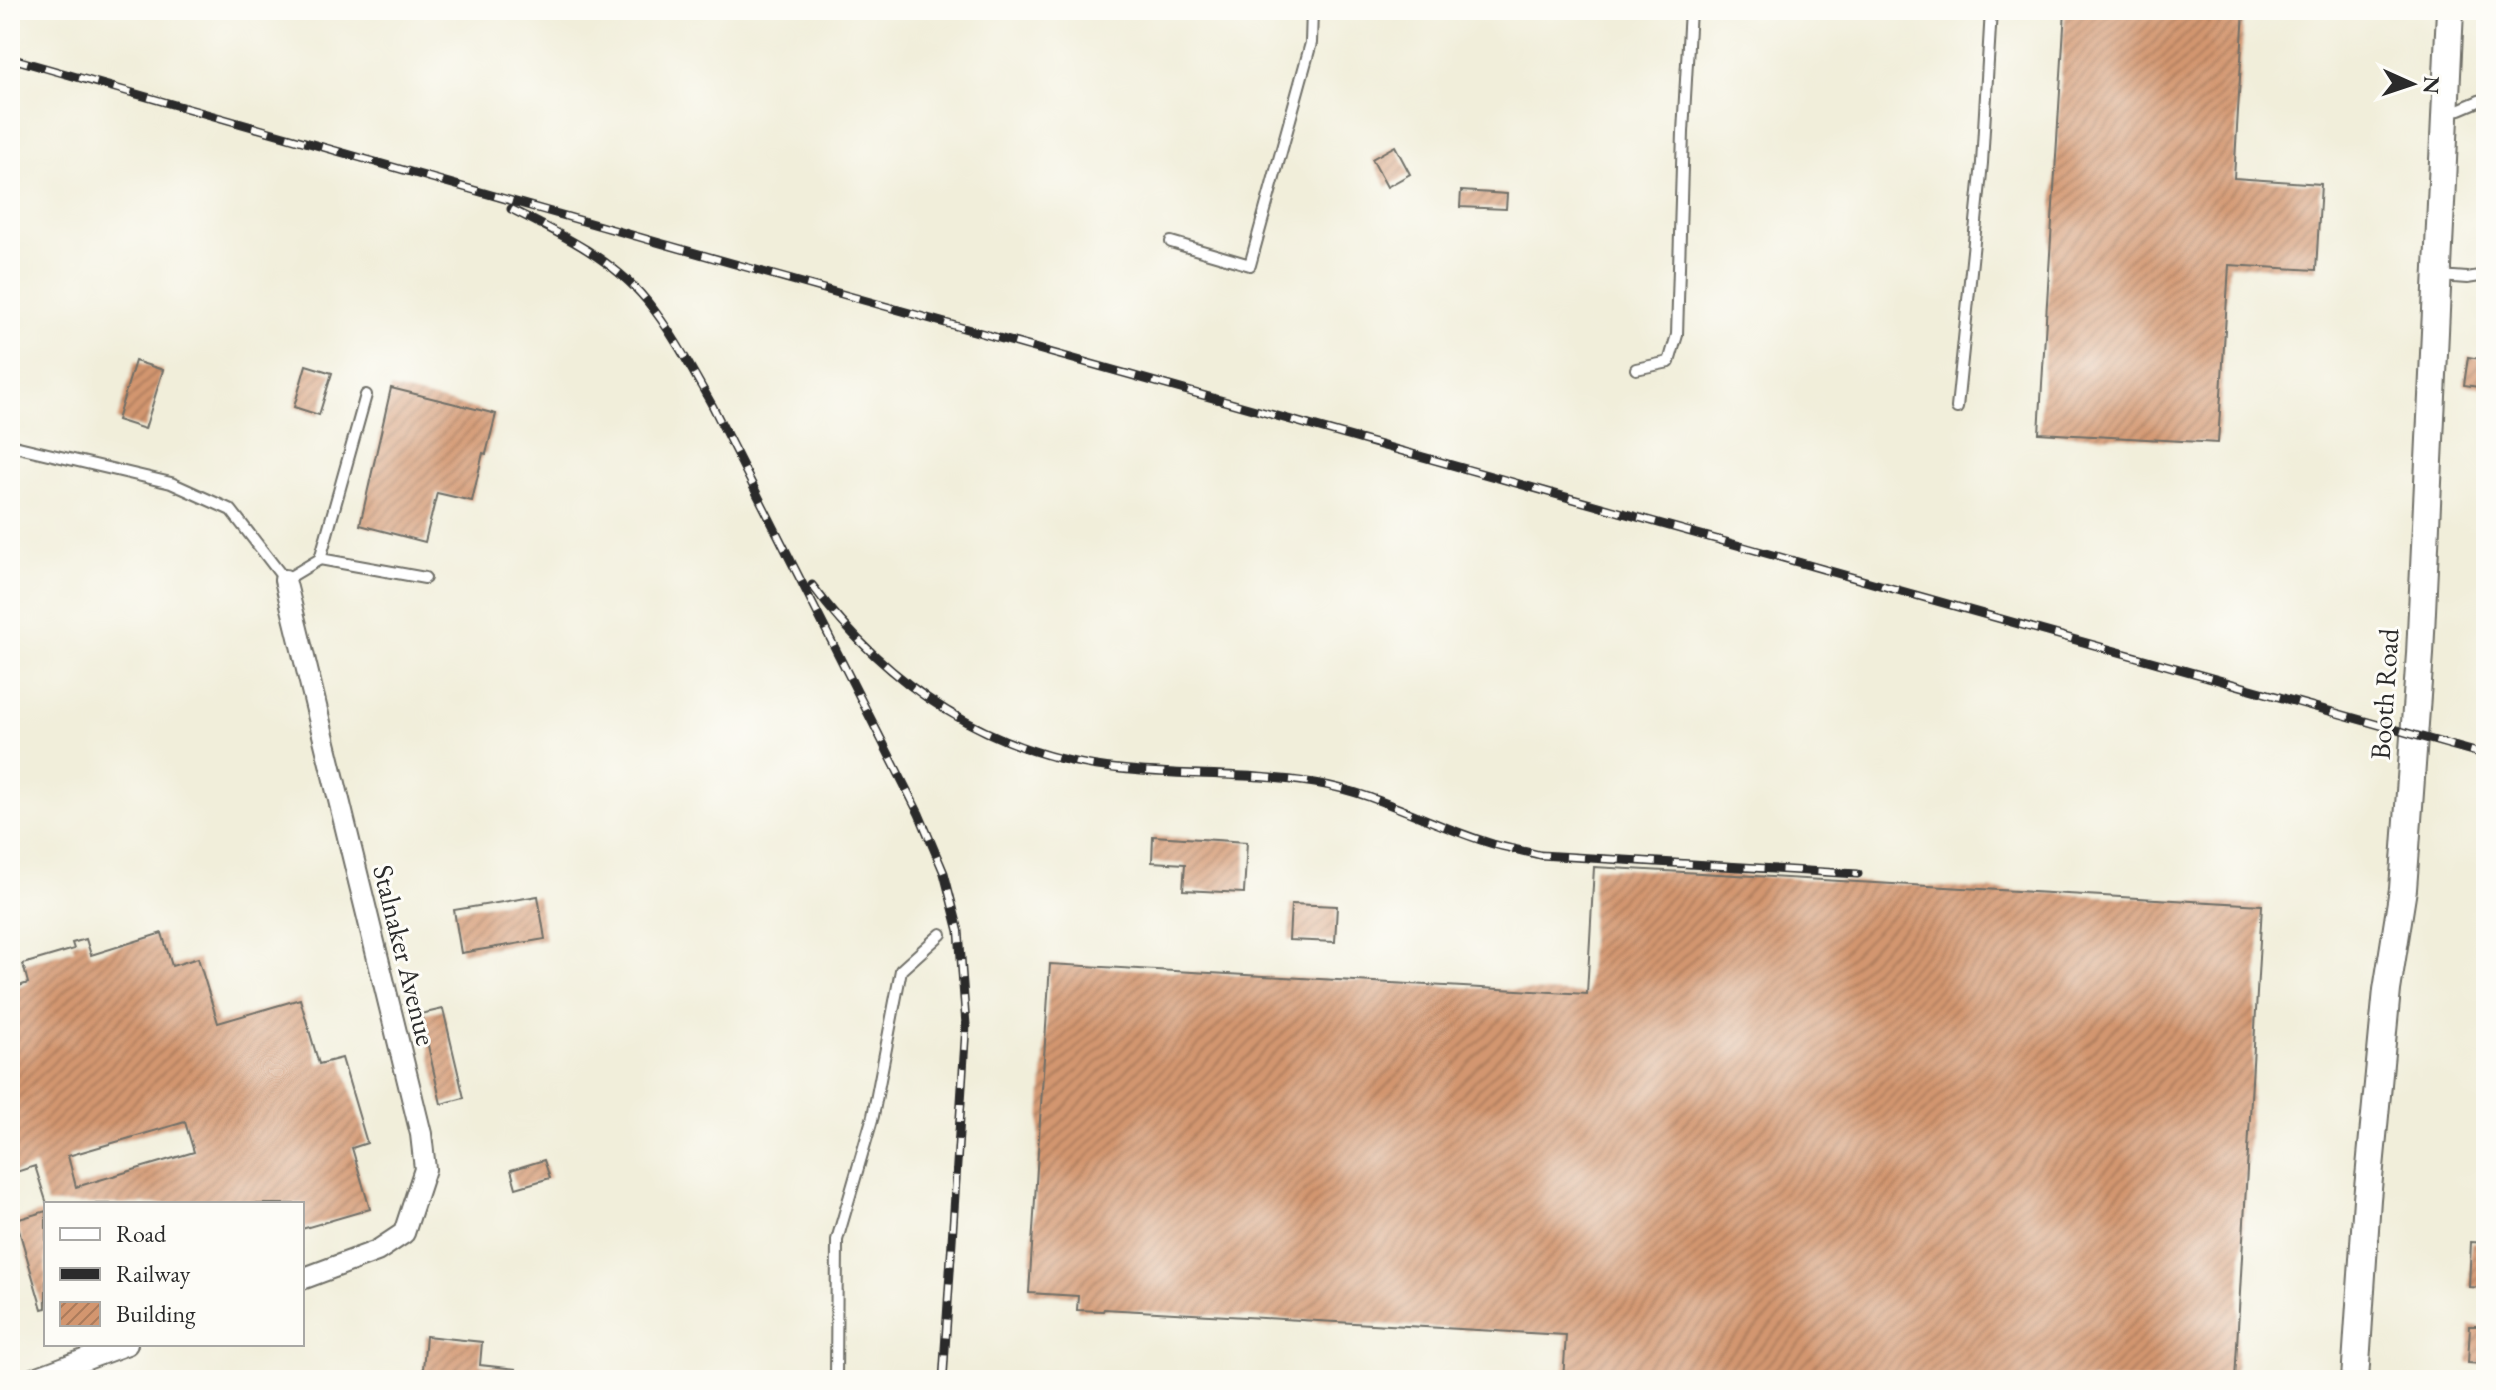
<svg xmlns="http://www.w3.org/2000/svg" width="2496" height="1390" font-family="'EB Garamond',serif">
<style>
.building{fill:url(#building-hatch);fill-rule:evenodd}
.lines{fill:none;stroke-linecap:round;stroke-linejoin:round}
.service-casing{stroke:#706f68;stroke-width:14}
.minor-casing{stroke:#706f68;stroke-width:24}
.tertiary-casing{stroke:#706f68;stroke-width:30}
.service{stroke:#fff;stroke-width:10}
.minor{stroke:#fff;stroke-width:20}
.tertiary{stroke:#fff;stroke-width:26}
.rail-casing{stroke:#2b2b2b;stroke-width:9}
.rail{stroke:#fdfcf7;stroke-width:6;stroke-dasharray:18;stroke-linecap:butt}
.labels{text-anchor:middle;dominant-baseline:central;stroke-width:6;stroke-linejoin:round;paint-order:stroke}
.street-label{font-size:28px;fill:#2b2b2b;stroke:#fdfcf7}
</style>
<defs>
<pattern id="building-hatch" width="6" height="6" patternUnits="userSpaceOnUse" patternTransform="scale(2)"><rect width="6" height="6" fill="#d3966f"/><path d="M-1 1l2-2M0 6l6-6M5 7l2-2" fill="none" stroke="#ab7b5b"/></pattern>
</defs>
<rect width="100%" height="100%" fill="#fdfcf7"/>
<filter id="ink" filterUnits="userSpaceOnUse"><feTurbulence type="fractalNoise" baseFrequency=".0125" numOctaves="2"/><feDisplacementMap in="SourceGraphic" scale="16" xChannelSelector="R" yChannelSelector="G"/><feConvolveMatrix kernelMatrix="1 2 1 2 8 2 1 2 1" color-interpolation-filters="sRGB"/></filter>
<filter id="wash" filterUnits="userSpaceOnUse"><feTurbulence type="fractalNoise" baseFrequency=".006" numOctaves="4" result="noise"/><feDisplacementMap in="SourceGraphic" scale="32" xChannelSelector="R" yChannelSelector="G"/><feGaussianBlur stdDeviation="1.8" result="paint"/><feColorMatrix in="noise" values="0 0 0 0 0 0 0 0 0 0 0 0 0 0 0 0 0 1.4 0 .05"/><feComposite in="paint" operator="in"/></filter>
<g filter="url(#wash)">
<rect width="100%" height="100%" fill="#f1eeda"/>
<g id="blocks">
<g class="building">
<polygon points="2065,10 2244,10 2234,178 2321,184 2316,270 2229,265 2218,443 2039,433"/>
<polygon points="1395,146 1410,174 1387,187 1372,159"/>
<polygon points="1461,191 1507,194 1506,209 1460,207"/>
<polygon points="2468,357 2486,360 2486,388 2464,385"/>
<polygon points="135,361 163,370 145,429 117,420"/>
<polygon points="306,365 332,373 319,415 294,407"/>
<polygon points="391,388 496,414 486,454 483,453 472,501 437,493 425,542 360,525"/>
<polygon points="1153,836 1247,842 1244,893 1183,890 1185,864 1152,862"/>
<polygon points="1594,867 2262,905 2235,1380 1563,1380 1566,1335 1104,1309 1103,1311 1077,1310 1078,1296 1029,1293 1050,964 1587,994"/>
<polygon points="538,896 545,939 461,953 454,910"/>
<polygon points="1291,904 1337,906 1335,942 1289,940"/>
<path d="M162 933 172 966 198 958 218 1023 300 999 319 1064 342 1058 367 1143 352 1148 370 1209 302 1229V1204H47L35 1166 10 1174V989L28 983 23 964 74 949 72 943 86 939 91 955ZM185 1122 194 1152 76 1187 68 1156Z"/>
<polygon points="443,1009 464,1098 441,1104 421,1014"/>
<polygon points="544,1160 550,1178 516,1188 511,1170"/>
<polygon points="46,1211 46,1308 42,1309 16,1220"/>
<polygon points="2471,1242 2486,1243 2486,1288 2469,1287"/>
<polygon points="2470,1326 2486,1326 2486,1364 2468,1363"/>
<polygon points="426,1336 482,1342 480,1365 516,1369 516,1380 422,1380"/>
</g>
</g>
</g>
<g filter="url(#ink)">
<use href="#blocks" fill-opacity="0" stroke="#706f68" stroke-width="2"/>
<g class="lines">
<g class="service-casing">
<g id="service">
<polyline points="1565,10 1592,10"/>
<polyline points="2446,111 2460,109 2486,98"/>
<polyline points="1171,242 1250,265 1311,43 1312,10"/>
<polyline points="2440,276 2467,278 2486,275"/>
<polyline points="1636,369 1669,362 1677,335 1683,132 1690,10"/>
<polyline points="366,395 320,559 425,578"/>
<polyline points="1957,408 1982,163 1991,10"/>
<polyline points="10,445 171,483 231,510 285,580 320,559"/>
<polyline points="836,1380 837,1240 873,1116 901,970 941,934"/>
</g>
</g>
<g class="minor-casing">
<g id="minor">
<polyline points="285,580 421,1134 425,1169 404,1233 377,1251 302,1279"/>
<polyline points="30,1380 127,1344"/>
</g>
</g>
<g class="tertiary-casing">
<polyline id="tertiary" points="2355,1380 2367,1199 2387,990 2403,889 2420,654 2450,10"/>
</g>
<use href="#service" class="service"/>
<use href="#minor" class="minor"/>
<use href="#tertiary" class="tertiary"/>
<g class="rail-casing">
<g id="rail">
<polyline points="10,58 660,243 2486,755"/>
<path d="M511 209C559 233 613 259 647 301 673 333 692 370 712 405L919 814 944 873 959 931 966 1025 943 1380"/>
<path d="M812 585C888 687 992 756 1120 769 1183 776 1253 773 1315 783 1377 793 1432 826 1493 844 1508 848 1524 851 1540 855L1858 874"/>
</g>
</g>
<use href="#rail" class="rail"/>
</g>
</g>
<g class="labels">
<g class="street-label">
<text transform="translate(2384 694) rotate(-86)">Booth Road</text>
<text transform="translate(405 955) rotate(76)">Stalnaker Avenue</text>
</g>
</g>
<rect width="2496" height="1390" fill="none" stroke="#fdfcf7" stroke-width="40"/>
<rect x="44" y="1202" width="260" height="144" fill="#fdfcf7" stroke="#a9a8a5" stroke-width="2"/>
<rect x="60" y="1228" width="40" height="12" fill="#ffffff" stroke="#a9a8a5" stroke-width="2"/>
<text x="116" y="1242" font-size="24" fill="#2b2b2b">Road</text>
<rect x="60" y="1268" width="40" height="12" fill="#2b2b2b" stroke="#a9a8a5" stroke-width="2"/>
<text x="116" y="1282" font-size="24" fill="#2b2b2b">Railway</text>
<rect x="60" y="1302" width="40" height="24" fill="url(#building-hatch)" stroke="#a9a8a5" stroke-width="2"/>
<text x="116" y="1322" font-size="24" fill="#2b2b2b">Building</text>
<g transform="translate(2412 84) rotate(93)" stroke="#fdfcf7" stroke-width="6" paint-order="stroke">
<path d="M0-6L14 30L0 20L-14 30Z" fill="#2b2b2b"/>
<text y="-12" font-size="22" font-weight="bold" text-anchor="middle" fill="#2b2b2b">N</text>
</g>
</svg>
